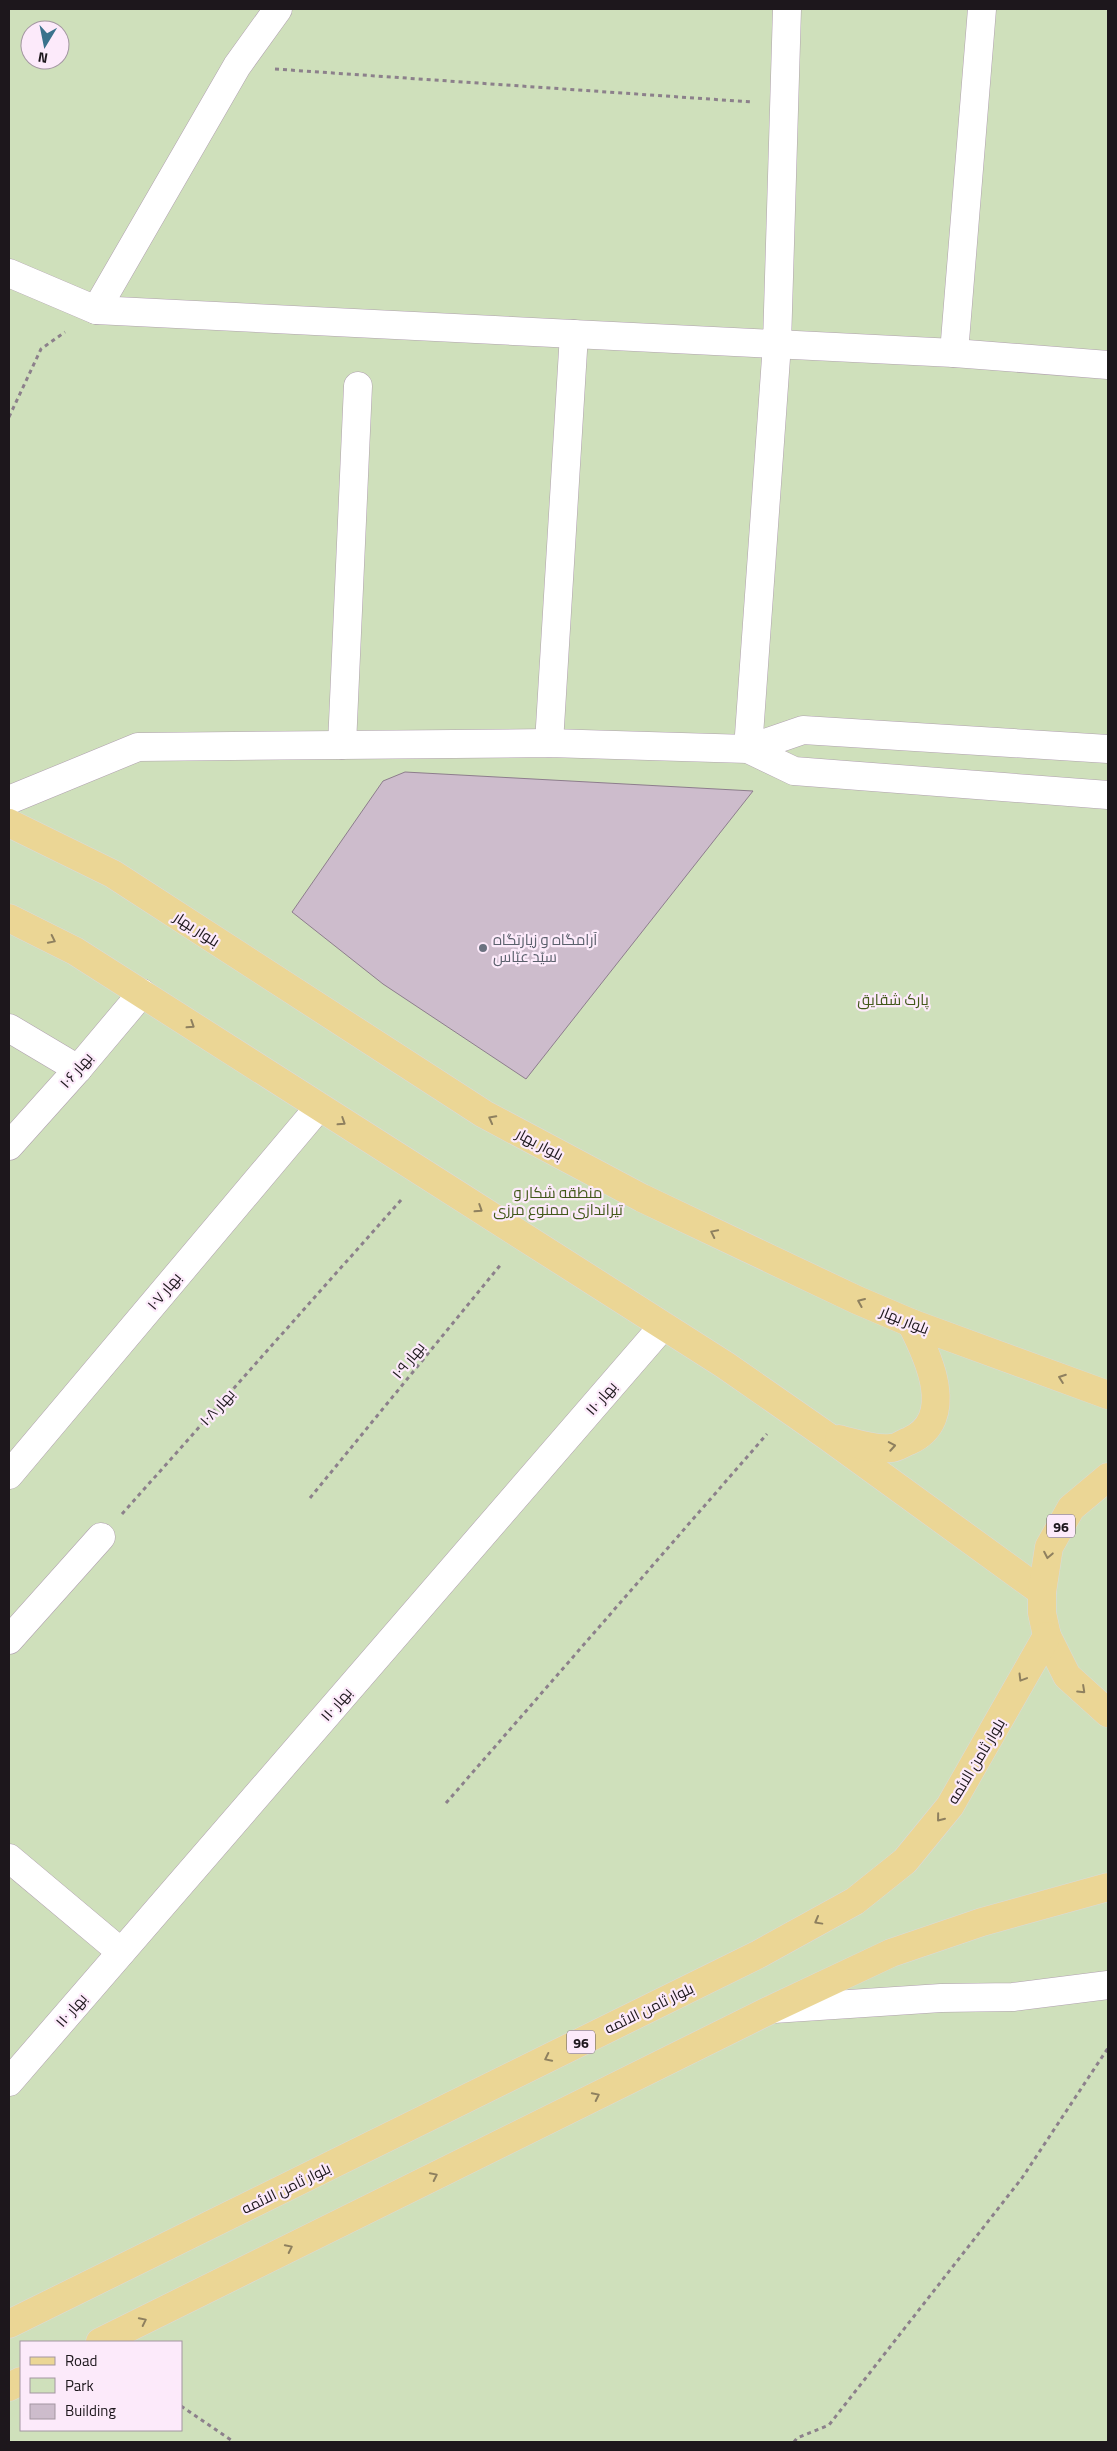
<svg xmlns="http://www.w3.org/2000/svg" width="1117" height="2451" font-family="'Titillium Web',Cairo,sans-serif">
<style>
.green{fill:#cfe0bb;fill-rule:evenodd}
.building{fill:#cdbccc;stroke:#8d7d8c}
.lines{fill:none;stroke-linecap:round;stroke-linejoin:round}
.street-casing{stroke:#b0a0af;stroke-width:29}
.primary-casing{stroke:#dbdadb;stroke-width:29}
.path{stroke:#8c808b;stroke-width:3;stroke-dasharray:4 4;stroke-linecap:butt}
.street{stroke:#fff;stroke-width:28}
.primary{stroke:#ebd695;stroke-width:28}
.oneway{stroke:#8e805f}
.worship-dot{fill:#6b7280;stroke:#fceafa;stroke-width:2}
.labels{text-anchor:middle;dominant-baseline:central;stroke-width:4.5;stroke-linejoin:round;paint-order:stroke}
.shield{fill:#fceafa;stroke:#60565f;stroke-width:1}
.shield-label{font-size:14px;font-weight:bold;fill:#1d171c}
.street-label{font-size:15px;fill:#1d171c;stroke:#fceafa}
.worship-label{font-size:15px;fill:#5b616d;stroke:#fceafa;text-anchor:start}
.park-label{font-size:15px;fill:#42581a;stroke:#fceafa}
</style>
<rect width="100%" height="100%" fill="#fceafa"/>
<path class="green" d="M9 9H1108V2442H9ZM30 30H60V60H30ZM21 2342H181V2430H21Z"/>
<polygon class="building" points="405,772 753,791 526,1079 383,984 292,912 383,781"/>
<g class="lines">
<g class="street-casing">
<g id="street">
<polyline points="787,9 777,344 748,749 803,730 1108,749"/>
<polyline points="9,273 96,310 954,353 1108,365"/>
<polyline points="96,310 237,66 278,9"/>
<polyline points="954,353 982,9"/>
<polyline points="549,743 574,334"/>
<polyline points="342,745 358,386"/>
<polyline points="9,800 138,747 549,743 748,749 794,771 1108,795"/>
<polyline points="9,1028 78,1069"/>
<polyline points="9,1146 78,1069 142,993"/>
<polyline points="9,1475 319,1107"/>
<polyline points="9,1640 101,1537"/>
<polyline points="9,1858 121,1952"/>
<polyline points="773,2009 941,1998 1013,1997 1108,1985"/>
<polyline points="9,2082 663,1326"/>
</g>
</g>
<g class="primary-casing">
<g id="primary">
<polyline points="9,823 113,874 484,1114 642,1198 857,1300 911,1323 1108,1395"/>
<polyline points="9,918 75,951 725,1365 827,1436 1042,1592"/>
<path d="M839 1439C855 1443 874 1450 891 1448 897 1448 903 1443 909 1441 958 1419 928 1356 911 1323"/>
<polyline points="1108,1477 1071,1508 1049,1547 1042,1592 1042,1613 1047,1636 1067,1676 1108,1713"/>
<polyline points="9,2324 759,1954 855,1901 905,1861 950,1806 1047,1636"/>
<polyline points="100,2342 772,2009 891,1953 982,1922 1108,1887"/>
<polyline points="9,2387 21,2381"/>
</g>
</g>
<g class="path">
<polyline points="275,69 752,102"/>
<polyline points="9,417 41,349 65,332"/>
<polyline points="310,1498 502,1263"/>
<polyline points="122,1514 402,1199"/>
<polyline points="446,1803 767,1434"/>
<polyline points="181,2406 234,2442"/>
<polyline points="794,2442 797,2438 829,2425 1022,2178 1108,2048"/>
</g>
<use href="#street" class="street"/>
<use href="#primary" class="primary"/>
</g>
<defs><path id="oneway-chevron" d="M-2-3.5L2.5 0L-2 3.5" fill="none" stroke-width="1.6" stroke-linecap="round" stroke-linejoin="round" transform="scale(1.25)"/></defs>
<g class="oneway">
<use href="#oneway-chevron" transform="translate(52 940) rotate(26)"/>
<use href="#oneway-chevron" transform="translate(191 1025) rotate(33)"/>
<use href="#oneway-chevron" transform="translate(492 1119) rotate(-152)"/>
<use href="#oneway-chevron" transform="translate(342 1122) rotate(33)"/>
<use href="#oneway-chevron" transform="translate(479 1209) rotate(33)"/>
<use href="#oneway-chevron" transform="translate(714 1233) rotate(-154)"/>
<use href="#oneway-chevron" transform="translate(861 1302) rotate(-157)"/>
<use href="#oneway-chevron" transform="translate(1062 1378) rotate(-160)"/>
<use href="#oneway-chevron" transform="translate(892 1446) rotate(-10)"/>
<use href="#oneway-chevron" transform="translate(1048 1555) rotate(101)"/>
<use href="#oneway-chevron" transform="translate(1022 1678) rotate(121)"/>
<use href="#oneway-chevron" transform="translate(1082 1690) rotate(43)"/>
<use href="#oneway-chevron" transform="translate(940 1818) rotate(129)"/>
<use href="#oneway-chevron" transform="translate(818 1921) rotate(151)"/>
<use href="#oneway-chevron" transform="translate(548 2058) rotate(154)"/>
<use href="#oneway-chevron" transform="translate(596 2096) rotate(-26)"/>
<use href="#oneway-chevron" transform="translate(434 2176) rotate(-26)"/>
<use href="#oneway-chevron" transform="translate(289 2248) rotate(-26)"/>
<use href="#oneway-chevron" transform="translate(143 2321) rotate(-26)"/>
</g>
<circle class="worship-dot" cx="483" cy="948" r="5"/>
<g class="labels">
<g class="shield">
<rect x="1047" y="1514.5" width="28" height="23" rx="4"/>
<rect x="567" y="2030.5" width="28" height="23" rx="4"/>
</g>
<g class="shield-label">
<text x="1061" y="1526">96</text>
<text x="581" y="2042">96</text>
</g>
<g class="street-label">
<text transform="translate(197 929) rotate(33)">بلوار بهار</text>
<text transform="translate(76 1070) rotate(-49)">بهار ۱۰۶</text>
<text transform="translate(540 1144) rotate(28)">بلوار بهار</text>
<text transform="translate(164 1291) rotate(-50)">بهار ۱۰۷</text>
<text transform="translate(905 1320) rotate(22)">بلوار بهار</text>
<text transform="translate(408 1360) rotate(-51)">بهار ۱۰۹</text>
<text transform="translate(601 1398) rotate(-49)">بهار ۱۱۰</text>
<text transform="translate(217 1407) rotate(-48)">بهار ۱۰۸</text>
<text transform="translate(336 1704) rotate(-49)">بهار ۱۱۰</text>
<text transform="translate(976 1761) rotate(-59)">بلوار ثامن الائمه</text>
<text transform="translate(649 2008) rotate(-26)">بلوار ثامن الائمه</text>
<text transform="translate(71 2010) rotate(-49)">بهار ۱۱۰</text>
<text transform="translate(286 2188) rotate(-26)">بلوار ثامن الائمه</text>
</g>
<g class="worship-label">
<text x="493" y="939">آرامگاه و زیارتگاه<tspan x="493" dy="17">سیّد عبّاس</tspan></text>
</g>
<g class="park-label">
<text x="893" y="999">پارک شقایق</text>
<text x="558" y="1192">منطقه شکار و<tspan x="558" dy="17">تیراندازی ممنوع مرزی</tspan></text>
</g>
</g>
<rect width="1117" height="2451" fill="none" stroke="#1d171c" stroke-width="20"/>
<rect x="20" y="2341" width="162" height="90" fill="#fceafa" stroke="#a396a1"/>
<rect x="30" y="2357" width="25" height="8" fill="#ebd695" stroke="#a396a1"/>
<text x="65" y="2366" font-size="15" fill="#1d171c">Road</text>
<rect x="30" y="2378" width="25" height="15" fill="#cfe0bb" stroke="#a396a1"/>
<text x="65" y="2391" font-size="15" fill="#1d171c">Park</text>
<rect x="30" y="2404" width="25" height="15" fill="#cdbccc" stroke="#a396a1"/>
<text x="65" y="2416" font-size="15" fill="#1d171c">Building</text>
<g transform="translate(45 45) rotate(190)"><circle r="24" fill="#fceafa" stroke="#a396a1"/>
<path d="M0-4L9 19L0 12L-9 19Z" fill="#3a728c"/>
<text y="-8" font-size="14" font-weight="bold" text-anchor="middle" fill="#1d171c">N</text>
</g>
</svg>
